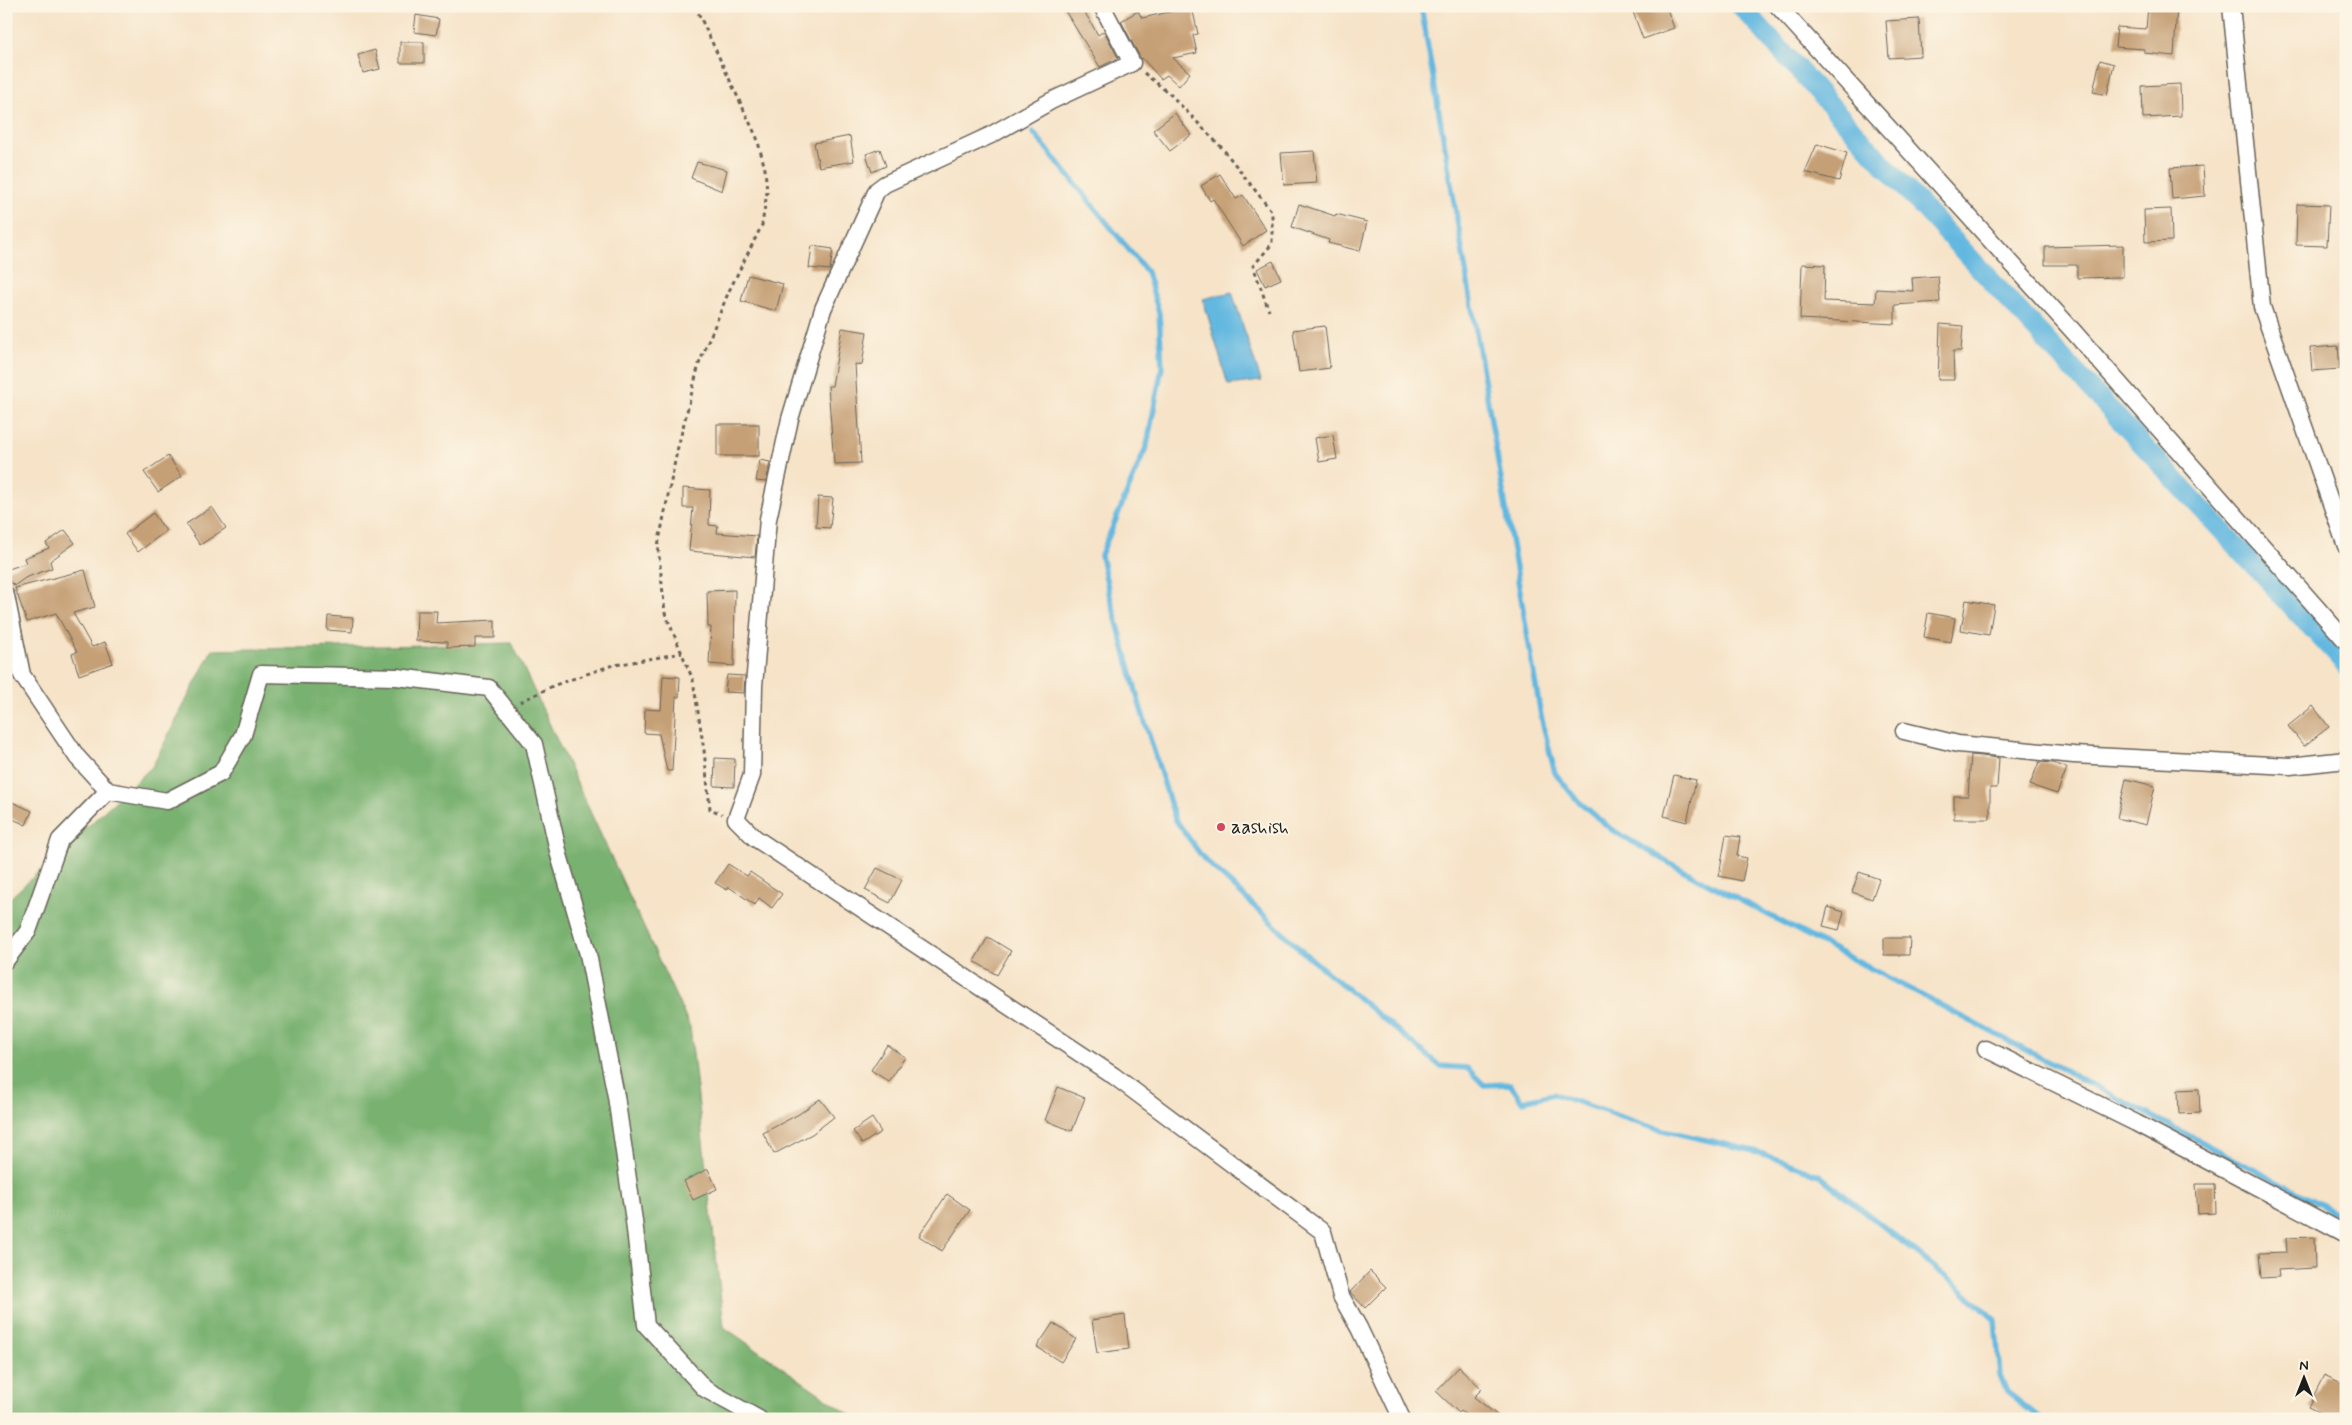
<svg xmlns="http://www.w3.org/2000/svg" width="2352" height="1425" font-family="Mynerve,sans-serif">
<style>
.forest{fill:#78b16f;stroke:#4a6646}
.water{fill:#64b8e0;stroke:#406a7e}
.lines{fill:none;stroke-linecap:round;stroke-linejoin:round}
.stream{stroke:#64b8e0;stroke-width:5.5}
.canal{stroke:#64b8e0;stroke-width:20}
.building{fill:#c59f74}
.minor-casing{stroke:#686258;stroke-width:19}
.path{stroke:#686258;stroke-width:3;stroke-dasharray:4 4;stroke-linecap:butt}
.minor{stroke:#fff;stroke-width:16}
.poi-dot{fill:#d1495b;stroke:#fcf5e5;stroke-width:2}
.labels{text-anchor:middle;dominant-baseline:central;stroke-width:4;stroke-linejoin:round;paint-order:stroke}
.poi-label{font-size:20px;fill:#1c1c1c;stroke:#fcf5e5;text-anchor:start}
</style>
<rect width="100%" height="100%" fill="#fcf5e5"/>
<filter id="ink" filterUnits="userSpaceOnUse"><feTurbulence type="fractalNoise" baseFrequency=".02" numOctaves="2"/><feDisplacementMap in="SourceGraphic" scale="10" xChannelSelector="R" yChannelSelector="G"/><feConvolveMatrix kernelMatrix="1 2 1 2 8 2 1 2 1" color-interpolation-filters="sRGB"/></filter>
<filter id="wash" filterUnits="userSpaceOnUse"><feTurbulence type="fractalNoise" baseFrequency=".0096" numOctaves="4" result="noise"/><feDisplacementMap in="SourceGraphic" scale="20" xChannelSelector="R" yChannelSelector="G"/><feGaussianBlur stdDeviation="1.12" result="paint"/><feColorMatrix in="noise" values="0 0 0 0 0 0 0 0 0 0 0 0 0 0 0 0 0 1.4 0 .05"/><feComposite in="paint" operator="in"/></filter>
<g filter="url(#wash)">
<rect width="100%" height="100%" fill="#f6e3c8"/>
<polygon class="forest" points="512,643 690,1027 724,1327 856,1419 6,1419 6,902 152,767 212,650"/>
<polygon class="water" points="1232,292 1261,381 1228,385 1203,299"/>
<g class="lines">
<g class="stream">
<polyline points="1421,6 1541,716 1555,773 1576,799 1612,830 1675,866 2346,1218"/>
<polyline points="1033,132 1147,272 1159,313 1162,367 1147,445 1101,555 1109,593 1140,706 1175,819 1203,858 1303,952 1440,1066 1467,1068 1484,1085 1510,1084 1522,1101 1554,1094 1654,1128 1758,1152 1819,1175 1959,1287 1995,1320 2000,1375 2007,1392 2041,1419"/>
</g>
<polyline class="canal" points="1741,6 1885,166 2346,665"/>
</g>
<g id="blocks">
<g class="building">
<polygon points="1062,6 1081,6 1098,35 1104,31 1118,58 1100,67"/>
<polygon points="1650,6 1666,6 1674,28 1643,39 1633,12"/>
<polygon points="2148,6 2177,6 2174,56 2144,53 2144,49 2115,47 2117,27 2146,29"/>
<polygon points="1192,7 1198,34 1193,35 1197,53 1173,58 1190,73 1179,86 1167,75 1161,79 1142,58 1141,59 1121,21 1138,11 1142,18"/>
<polygon points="416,15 439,19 436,35 414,32"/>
<polygon points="1919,19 1921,56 1889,58 1886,21"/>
<rect x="400" y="42" width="24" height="21"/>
<polygon points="375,50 380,69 363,73 358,55"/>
<polygon points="2100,60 2114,64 2107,95 2093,92"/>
<polygon points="2180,84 2181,116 2143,118 2142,86"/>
<polygon points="1175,113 1191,135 1170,151 1153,130"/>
<polygon points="850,136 854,161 819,167 814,143"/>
<polygon points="1817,144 1847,153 1839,181 1805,172"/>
<polygon points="880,149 886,166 872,172 866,154"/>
<polygon points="1314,151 1317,183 1284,185 1281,153"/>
<polygon points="697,162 727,170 722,191 691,178"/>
<polygon points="2203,166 2205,196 2172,199 2170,168"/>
<polygon points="1220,174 1236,199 1243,195 1266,230 1243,246 1213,199 1210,201 1201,186"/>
<polygon points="1299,204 1335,216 1336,214 1367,222 1360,251 1328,243 1329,240 1292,227"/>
<polygon points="2297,204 2329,205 2327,246 2296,245"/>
<polygon points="2171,209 2172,241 2145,242 2144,210"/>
<polygon points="2123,245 2123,277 2077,278 2077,265 2045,265 2045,247"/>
<polygon points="812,246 833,249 830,270 809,268"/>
<polygon points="1273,261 1281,279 1265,286 1257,269"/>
<polygon points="1802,264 1825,265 1824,301 1875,303 1876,289 1913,291 1912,278 1938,276 1940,302 1895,305 1895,324 1800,319"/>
<polygon points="748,275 783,284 776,311 741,301"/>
<polygon points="1940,324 1963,326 1961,351 1953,351 1954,380 1938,380"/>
<polygon points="1325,326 1330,368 1299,372 1293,330"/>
<polygon points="842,328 867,332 862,365 855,364 861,463 834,464 828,386 832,386"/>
<polygon points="2338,346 2340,369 2312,371 2310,348"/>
<rect x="717" y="424" width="42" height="32"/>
<polygon points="1333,435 1337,459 1319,462 1315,438"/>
<polygon points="168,456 182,476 158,492 144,472"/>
<polygon points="760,460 770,462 766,482 756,481"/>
<polygon points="683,488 710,490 709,525 718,526 717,533 757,536 755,557 689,551 693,508 683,508"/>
<polygon points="818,497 833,498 830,528 816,527"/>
<polygon points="212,507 226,528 200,545 186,524"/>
<polygon points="153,513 166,531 138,552 125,534"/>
<polygon points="65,530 75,543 50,561 52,568 25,578 14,586 13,583 11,584 6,570 26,563 24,558 49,548 46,543"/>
<polygon points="85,570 95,607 73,613 92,647 105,642 113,663 79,675 72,654 77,652 56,613 27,622 15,588"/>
<polygon points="735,590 734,666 709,664 711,627 708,627 707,591"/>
<polygon points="1966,600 1994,605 1989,635 1961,630"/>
<polygon points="417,611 437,611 436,623 495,620 495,638 475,638 475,647 447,648 447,642 416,641"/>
<polygon points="1928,613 1955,618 1951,642 1924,637"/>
<polygon points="328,616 353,618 352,632 327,630"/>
<polygon points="727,675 745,676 744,693 725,692"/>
<polygon points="663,676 680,677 679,697 676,697 672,771 667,771 659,734 644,733 645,709 661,710"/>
<polygon points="2313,706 2329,727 2304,746 2288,726"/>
<polygon points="1971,755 1999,758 1997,788 1990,788 1990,819 1954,819 1954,796 1968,796"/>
<polygon points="715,758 735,759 734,787 714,786"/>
<polygon points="2039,762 2053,763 2067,768 2057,794 2030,785"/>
<polygon points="1674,775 1696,780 1687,822 1664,816"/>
<polygon points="2126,779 2155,786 2146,825 2117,818"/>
<polygon points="10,801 32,811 26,825 6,816"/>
<polygon points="1726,835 1740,837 1737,856 1747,858 1742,881 1719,876"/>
<polygon points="728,864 747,876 750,872 782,894 772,908 759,898 755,905 729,887 727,890 715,883"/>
<polygon points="877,868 902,880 890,903 865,890"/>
<polygon points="1859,872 1879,879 1872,899 1852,892"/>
<polygon points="1828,907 1844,912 1839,930 1823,926"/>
<polygon points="988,937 1011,951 997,975 974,961"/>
<polygon points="1884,938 1910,938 1909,955 1884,955"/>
<polygon points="887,1045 905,1057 889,1082 871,1070"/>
<polygon points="1058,1087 1085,1098 1072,1131 1045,1120"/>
<polygon points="2199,1089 2200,1113 2179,1114 2178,1090"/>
<polygon points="820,1099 834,1117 812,1134 774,1154 763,1133 799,1114"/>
<polygon points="872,1118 881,1132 862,1144 853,1131"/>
<polygon points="708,1169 717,1189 693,1200 684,1181"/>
<polygon points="2196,1184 2215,1184 2216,1213 2198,1214"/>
<polygon points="947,1194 970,1210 942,1251 919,1236"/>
<polygon points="2314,1237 2315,1268 2278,1270 2279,1277 2261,1278 2259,1253 2287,1252 2286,1238"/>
<polygon points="1370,1271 1386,1287 1365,1308 1350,1292"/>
<polygon points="1125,1315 1129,1349 1097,1353 1092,1320"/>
<polygon points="1053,1323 1076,1339 1061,1362 1037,1347"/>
<polygon points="1459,1367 1482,1389 1474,1397 1502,1419 1471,1419 1461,1411 1459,1413 1436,1391"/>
<polygon points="2324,1375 2346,1385 2346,1419 2333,1419 2308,1407"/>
</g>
</g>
</g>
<g filter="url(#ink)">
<use href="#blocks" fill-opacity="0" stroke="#686258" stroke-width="1"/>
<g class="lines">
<g class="minor-casing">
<g id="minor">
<polyline points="1102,6 1132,63 1051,101 991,135 885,184 877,190 823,309 790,419 768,519 754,686 752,775 736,819 755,838 1114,1076 1323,1232 1341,1296 1359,1328 1402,1419"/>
<polyline points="1778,6 2073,331 2346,641"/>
<polyline points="2231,6 2262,307 2346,546"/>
<polyline points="6,596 22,675 77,757 108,791 167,801 221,773 243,735 261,674 397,677 489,688 534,744 559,855 588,954 616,1096 634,1221 646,1325 705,1389 759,1419"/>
<polyline points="1904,731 1958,744 2074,755 2290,766 2346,760"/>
<polyline points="6,960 28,931 60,840 108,791"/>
<polyline points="1986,1049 2136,1123 2346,1234"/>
</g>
</g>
<g class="path">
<polyline points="695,6 757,138 765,169 767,192 762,225 729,291 699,364 677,451 658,546 665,613 693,680 704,750 710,809 722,814"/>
<polyline points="1144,73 1171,95 1223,149 1272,212 1272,244 1253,266 1269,311"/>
<polyline points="520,702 555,685 610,666 682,653"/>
</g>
<use href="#minor" class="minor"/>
</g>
</g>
<circle class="poi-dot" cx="1221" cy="827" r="5"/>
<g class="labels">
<g class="poi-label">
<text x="1231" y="827">aashish</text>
</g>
</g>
<rect width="2352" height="1425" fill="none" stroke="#fcf5e5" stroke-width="25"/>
<g transform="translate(2304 1378)" stroke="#fcf5e5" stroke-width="4" paint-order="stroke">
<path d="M0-4L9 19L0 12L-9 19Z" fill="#1c1c1c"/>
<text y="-8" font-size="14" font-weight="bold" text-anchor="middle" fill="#1c1c1c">N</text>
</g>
</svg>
